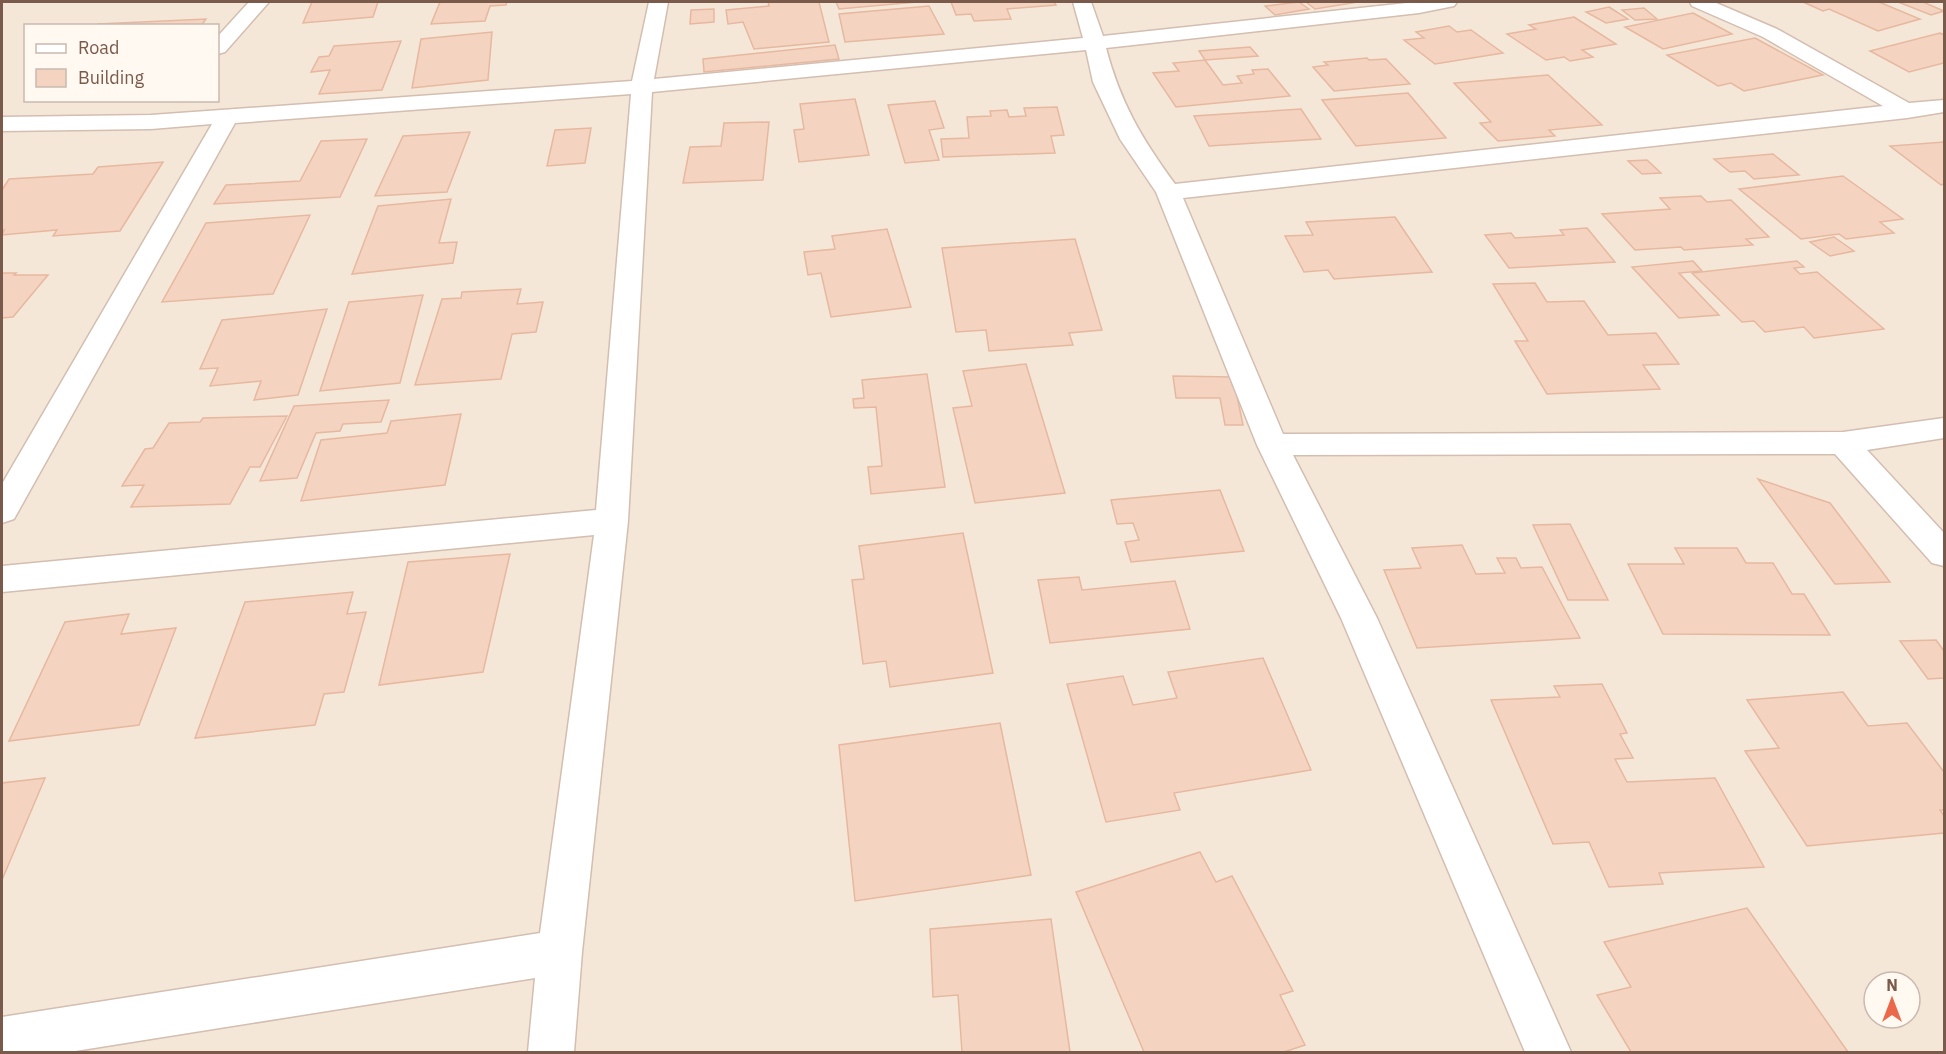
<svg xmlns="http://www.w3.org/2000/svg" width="1946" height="1054" font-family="'IBM Plex Sans',sans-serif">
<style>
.residential{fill:#f5e7d8;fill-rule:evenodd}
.building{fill:#f4d3c0;stroke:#e7b8a0;stroke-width:1.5}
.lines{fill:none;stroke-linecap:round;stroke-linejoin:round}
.minor-casing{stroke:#d3beb1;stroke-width:3}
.minor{fill:#fff;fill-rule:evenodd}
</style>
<rect width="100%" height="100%" fill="#fdf5ea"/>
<path class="residential" d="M2 2H1944V1052H2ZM26 26H218V100H26ZM1874 982H1910V1018H1874Z"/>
<g class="building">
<polygon points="312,2 378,2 373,17 303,23"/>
<polygon points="440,2 507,2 506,5 490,6 485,21 431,24"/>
<polygon points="768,2 819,2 829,42 754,49 743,22 728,24 726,10 769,6"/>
<polygon points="836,2 917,2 839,9"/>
<polygon points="951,2 1054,2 1056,5 1007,9 1011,19 974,21 971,14 956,15"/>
<polygon points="1299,2 1309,9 1275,15 1265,6"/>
<polygon points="1306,2 1358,2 1315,9"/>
<polygon points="1803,2 1879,2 1920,19 1878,31 1829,9 1823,11"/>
<polygon points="1898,2 1923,2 1944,11 1931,15"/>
<polygon points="929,6 944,34 845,42 839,14"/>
<polygon points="1609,7 1628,19 1606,23 1586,12"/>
<polygon points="1644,8 1657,19 1635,20 1622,10"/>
<polygon points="714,9 714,22 690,24 691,10"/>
<polygon points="1693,13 1732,34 1663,49 1625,27"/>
<polygon points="1574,17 1616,44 1582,50 1593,57 1570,61 1564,57 1546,60 1507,34 1536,29 1529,25"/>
<polygon points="206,19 201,26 96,26 98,24"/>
<polygon points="1449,26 1457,32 1471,30 1503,53 1435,64 1404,40 1424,38 1416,32"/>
<polygon points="492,32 488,80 412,88 421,39"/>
<polygon points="1940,33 1944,35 1944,63 1909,72 1870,51"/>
<polygon points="1755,38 1823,75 1744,91 1731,83 1718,86 1667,55"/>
<polygon points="401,41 382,90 319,94 330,70 311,72 319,57 329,56 334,46"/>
<polygon points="835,45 839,59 704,72 703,59"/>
<polygon points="1250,47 1258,56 1205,60 1199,51"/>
<polygon points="1367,58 1369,60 1386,59 1410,84 1334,91 1313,67 1328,65 1324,62"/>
<polygon points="1205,60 1223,85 1242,83 1237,76 1254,74 1252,70 1268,69 1290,96 1176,107 1153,73 1179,71 1173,63"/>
<polygon points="1548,75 1602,125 1549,130 1555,136 1498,141 1480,123 1491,122 1454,83"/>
<polygon points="1408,93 1446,138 1356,146 1322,100"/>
<polygon points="855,99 869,155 799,162 794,130 804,129 800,104"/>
<polygon points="935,101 944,128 929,130 939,160 905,163 888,105"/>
<polygon points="1057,107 1064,135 1051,136 1055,153 943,157 941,139 969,138 967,117 991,116 990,111 1007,110 1009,117 1026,116 1024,108"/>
<polygon points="1301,109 1321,139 1209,146 1194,116"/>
<polygon points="769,122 763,180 683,183 690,147 721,146 724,123"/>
<polygon points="591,128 585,163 547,166 555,130"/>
<polygon points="470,132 447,192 375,196 403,136"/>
<polygon points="367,139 340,197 214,204 226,185 300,181 321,141"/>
<polygon points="1944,142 1944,184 1941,185 1890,146"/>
<polygon points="1773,154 1799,175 1754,179 1745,171 1730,172 1714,159"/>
<polygon points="1647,160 1661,173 1642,174 1628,161"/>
<polygon points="163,162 120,231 53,236 57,230 2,235 4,230 2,231 2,190 9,179 93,174 98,167"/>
<polygon points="1843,176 1903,219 1880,222 1894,233 1846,239 1839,234 1801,239 1739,189"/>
<polygon points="1701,196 1707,202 1731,200 1769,237 1746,239 1753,245 1684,250 1681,247 1635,250 1602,214 1670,209 1660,198"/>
<polygon points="451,199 439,243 457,242 453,263 352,274 378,206"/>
<polygon points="310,215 273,294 162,302 206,223"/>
<polygon points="1395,217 1432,272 1334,279 1328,270 1304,272 1285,236 1313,235 1306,222"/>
<polygon points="1587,228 1615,262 1509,268 1485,235 1511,233 1515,238 1564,235 1560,230"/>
<polygon points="887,229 911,307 831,317 821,273 808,275 804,252 835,249 832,236"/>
<polygon points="1834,237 1854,251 1830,256 1810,242"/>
<polygon points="1075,239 1102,330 1069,333 1073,345 989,351 986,330 956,332 942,248"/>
<polygon points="1693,261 1702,271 1679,273 1719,315 1679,318 1632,267"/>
<polygon points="1797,261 1804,267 1794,268 1800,274 1817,272 1884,329 1814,338 1804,327 1765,332 1754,321 1742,322 1692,273"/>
<polygon points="2,273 16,273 14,275 48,275 13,317 2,318"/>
<polygon points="1535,283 1547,302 1584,301 1608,335 1656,333 1679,364 1643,365 1660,389 1547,394 1515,341 1528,341 1493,284"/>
<polygon points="521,289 517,304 543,302 536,332 512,334 501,379 415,385 442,299 461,298 462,292"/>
<polygon points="423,295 400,383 320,391 349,302"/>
<polygon points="327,309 298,395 254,400 261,381 210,386 218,368 200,369 222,320"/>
<polygon points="1026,364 1065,493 975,503 953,408 972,406 963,371"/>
<polygon points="927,374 945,487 871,494 868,467 882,466 876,407 854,408 853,399 864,398 862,380"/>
<polygon points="1173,376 1233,377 1243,425 1225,425 1220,398 1176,398"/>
<polygon points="389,400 381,422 343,424 340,431 316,433 297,478 260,481 294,406"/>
<polygon points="461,414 445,485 301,501 321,440 387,433 391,421"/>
<polygon points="287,416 260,467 250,467 230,504 131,507 144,485 122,486 145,449 153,448 169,423 200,422 203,418"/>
<polygon points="1758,479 1830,503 1890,582 1835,584"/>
<polygon points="1220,490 1244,551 1131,562 1125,542 1139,540 1133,523 1117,524 1111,500"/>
<polygon points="1570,524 1608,600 1568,600 1533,525"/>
<polygon points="963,533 993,673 890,687 886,661 863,664 852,580 864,579 859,546"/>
<polygon points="1462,545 1476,574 1505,573 1497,558 1516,558 1521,568 1542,567 1580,638 1417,648 1384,570 1421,568 1412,548"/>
<polygon points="1675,548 1737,548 1746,563 1773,563 1792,594 1804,594 1830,635 1663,634 1628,564 1684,564"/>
<polygon points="510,554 483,672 379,685 408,562"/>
<polygon points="1079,577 1082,590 1175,581 1190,629 1050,643 1038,580"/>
<polygon points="353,592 347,614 366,612 344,692 324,694 315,725 195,738 245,602"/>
<polygon points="129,614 121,634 176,628 139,725 9,741 65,622"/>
<polygon points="1936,640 1944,651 1944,678 1928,679 1900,641"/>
<polygon points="1263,658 1311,770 1174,793 1180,810 1106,822 1067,684 1123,676 1133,705 1177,698 1168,672"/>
<polygon points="1602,684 1627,733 1620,734 1633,758 1615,759 1627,782 1715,778 1764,867 1659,873 1663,884 1609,887 1589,842 1553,844 1491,700 1560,697 1554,686"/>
<polygon points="1843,692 1868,726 1907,723 1944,772 1944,810 1940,810 1944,816 1944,833 1807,846 1745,751 1779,748 1747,700"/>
<polygon points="1000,723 1031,875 855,901 839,745"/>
<polygon points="45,778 2,880 2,783"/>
<polygon points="1200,852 1216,882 1232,876 1293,991 1280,995 1305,1045 1284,1052 1144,1052 1076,892"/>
<polygon points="1747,908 1848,1052 1631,1052 1597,995 1631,987 1604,942"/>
<polygon points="1051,919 1070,1052 962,1052 958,995 933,997 930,929"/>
</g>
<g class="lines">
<g class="minor-casing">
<g id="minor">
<polygon points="249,2 269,2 225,52 218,54 218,36"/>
<path d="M649 2H668L654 79 1083 38 1073 2H1091L1103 36 1416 2H1457L1454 6 1419 13 1106 48C1120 102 1142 139 1175 184L1883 106 1763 37 1692 6 1690 2H1714L1777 29 1909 103 1944 100V112L1907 118 1183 198 1283 434 1843 432 1944 418V438L1867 450 1944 533V566L1932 563 1835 454 1293 455 1377 618 1571 1052H1525L1341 618 1257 445 1156 192 1120 139 1093 82 1086 50 652 92 628 521 582 952 574 1052H528L535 978 69 1052H2V1017L540 933 594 535 2 592V566L596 510 631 94 235 123 14 519 2 523V484L212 124 151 129 2 131V117L151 115 632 81Z"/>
</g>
</g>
<use href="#minor" class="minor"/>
</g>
<rect width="1946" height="1054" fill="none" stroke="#7a5a4b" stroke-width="6"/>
<rect x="24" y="24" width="195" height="78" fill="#fff9f1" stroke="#cab9af" stroke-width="1.5"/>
<rect x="36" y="44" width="30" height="9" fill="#ffffff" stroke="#cab9af" stroke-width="1.5"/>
<text x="78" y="54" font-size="18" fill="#7a5a4b">Road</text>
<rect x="36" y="69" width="30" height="18" fill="#f4d3c0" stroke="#cab9af" stroke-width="1.5"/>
<text x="78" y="84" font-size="18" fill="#7a5a4b">Building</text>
<g transform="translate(1892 1000)"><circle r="28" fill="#fff9f1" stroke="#cab9af" stroke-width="1.5"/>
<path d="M0-4.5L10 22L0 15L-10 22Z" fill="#ea694c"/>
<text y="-9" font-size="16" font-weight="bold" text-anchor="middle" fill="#7a5a4b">N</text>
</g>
</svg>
